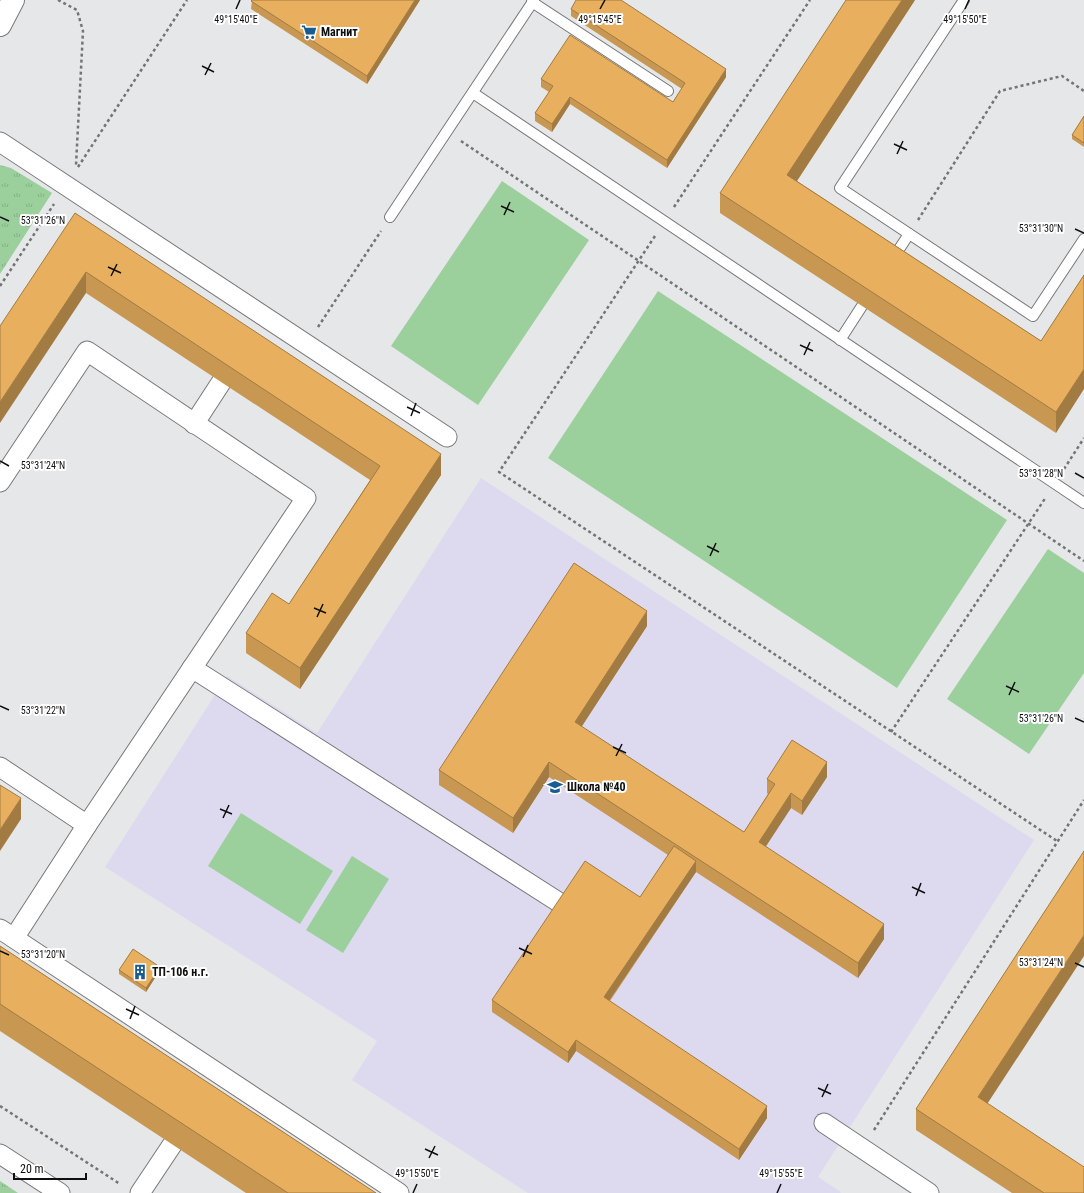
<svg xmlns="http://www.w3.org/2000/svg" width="1084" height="1193" font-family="'Roboto Condensed',sans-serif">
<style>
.education{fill:#dddaf0}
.grass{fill:url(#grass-tufts)}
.park{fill:#9bcf9c}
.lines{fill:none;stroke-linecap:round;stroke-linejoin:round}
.service-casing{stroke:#777879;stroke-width:12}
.minor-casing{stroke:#777879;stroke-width:21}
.primary-casing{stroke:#777879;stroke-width:24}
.path{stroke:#737475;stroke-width:2.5;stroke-dasharray:3 3;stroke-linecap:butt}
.service{stroke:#fff;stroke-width:10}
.minor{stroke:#fff;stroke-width:19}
.primary{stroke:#fff;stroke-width:22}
.wall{fill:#c89751}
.shaded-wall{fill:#a27b42}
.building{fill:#e8b05e;stroke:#a27b42}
.ticks{fill:none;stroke:#0f0f10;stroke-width:1.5}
.labels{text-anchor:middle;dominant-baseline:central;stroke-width:4;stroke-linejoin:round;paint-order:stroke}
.poi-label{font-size:12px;font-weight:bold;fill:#0f0f10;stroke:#fff;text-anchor:start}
.ticks-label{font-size:10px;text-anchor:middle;fill:#0f0f10;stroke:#fff;stroke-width:4;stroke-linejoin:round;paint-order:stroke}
</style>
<defs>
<pattern id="grass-tufts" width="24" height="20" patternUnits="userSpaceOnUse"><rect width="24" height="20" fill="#9bcf9c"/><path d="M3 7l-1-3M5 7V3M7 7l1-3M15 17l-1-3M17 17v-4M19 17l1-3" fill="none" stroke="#84b185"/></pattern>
</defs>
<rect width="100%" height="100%" fill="#e6e7e9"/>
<polygon class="education" points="481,478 1034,840 818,1177 841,1192 840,1193 528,1193 352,1080 377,1041 105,867 227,676 317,733"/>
<g class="grass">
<polygon points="0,165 11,168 52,193 0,274"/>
<polygon points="0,1181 18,1193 0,1193"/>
</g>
<g class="park">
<polygon points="502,181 589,240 478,405 391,346"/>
<polygon points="658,291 1007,520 897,688 548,458"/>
<polygon points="1048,549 1084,573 1084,673 1029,754 947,699"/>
<polygon points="241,813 333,871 300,924 208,866"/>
<polygon points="352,856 389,879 343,953 306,930"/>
</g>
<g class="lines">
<g class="service-casing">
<g id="service">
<polyline points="964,0 840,188 1033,316 1084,239"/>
<polyline points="532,2 668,91"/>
<polyline points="473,93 1084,503"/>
<polyline points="390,217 534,0"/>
<polyline points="892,260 909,234"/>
<polyline points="840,340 862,306"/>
</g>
</g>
<g class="minor-casing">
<g id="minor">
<polyline points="0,142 447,437"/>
<polyline points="194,424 222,381"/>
<polyline points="0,482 87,351 306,498 87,825 0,767"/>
<polyline points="192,668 560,903"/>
<polyline points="0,929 399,1193"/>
<polyline points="14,938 87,825"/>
<polyline points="824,1123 929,1193"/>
<polyline points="0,1154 60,1193"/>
<polyline points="140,1193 172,1145"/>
</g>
</g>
<g class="primary-casing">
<polyline id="primary" points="0,25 13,0"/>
</g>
<g class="path">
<polyline points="58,0 77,10 83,31 76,165"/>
<polyline points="461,141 1084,561"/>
<polyline points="78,167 187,0"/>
<polyline points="674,207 810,0"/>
<polyline points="918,220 1000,91 1062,76 1084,91"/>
<polyline points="655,236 499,472 1057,841"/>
<polyline points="0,286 54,204"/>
<polyline points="318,327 381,231"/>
<polyline points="1064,469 1084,438"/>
<polyline points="891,732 1046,497"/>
<polyline points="0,1106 120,1184"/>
<polyline points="874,1130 1084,800"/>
</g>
<use href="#service" class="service"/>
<use href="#minor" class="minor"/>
<use href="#primary" class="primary"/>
</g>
<g class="wall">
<polygon points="252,0 420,0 367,84 251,9"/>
<polygon points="915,0 797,181 1041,341 1084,275 1056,433 720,213 720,193"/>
<polygon points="571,9 726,77 667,168 570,104 552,132 535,121 535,113 549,92 541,87 541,79 673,102 682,89 571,16"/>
<polygon points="1084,116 1084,147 1072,139 1072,135"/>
<polygon points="75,213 441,475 300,689 246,653 246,633 289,604 370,480 86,293"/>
<polygon points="647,626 581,727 744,832 768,794 767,793 767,779 827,777 802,815 791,808 765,846 884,939 858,978 696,872 610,1001 767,1118 739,1160 576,1051 568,1063 492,1012 492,1000 640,897 668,855 549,777 513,833 439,785 439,770"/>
<polygon points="0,946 376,1193 246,1193 0,1031"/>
<polygon points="119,970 160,970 146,992 119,974"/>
<polygon points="988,1104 1084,1193 1012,1193 916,1130 916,1109"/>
</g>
<g class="shaded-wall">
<polygon points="415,0 420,0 367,84 367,76"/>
<polygon points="902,0 915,0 787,196 787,175"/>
<polygon points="726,69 726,77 667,168 667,160"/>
<polygon points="570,97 570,104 552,132 552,124"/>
<polygon points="86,272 86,293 0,423 0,402"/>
<polygon points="1084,369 1084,389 1056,433 1056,412"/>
<polygon points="441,454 441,475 300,689 300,668"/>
<polygon points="647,611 647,626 575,737 575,722"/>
<polygon points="549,762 549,777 513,833 513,818"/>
<polygon points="827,762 827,777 802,815 802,801"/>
<polygon points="791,793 791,808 759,857 759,842"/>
<polygon points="21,798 21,819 0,851 0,830"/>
<polygon points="696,861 696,872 604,1008 604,997"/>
<polygon points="884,924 884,939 858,978 858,963"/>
<polygon points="1084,935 1084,956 978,1118 978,1097"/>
<polygon points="160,967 160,970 146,992 146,988"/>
<polygon points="576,1040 576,1051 568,1063 568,1052"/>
<polygon points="767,1106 767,1118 739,1160 739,1149"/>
</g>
<g class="building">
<polygon points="252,0 415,0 367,76 251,1"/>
<polygon points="576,0 621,0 726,69 667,160 570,97 552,124 535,113 553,86 541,79 570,35 673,102 685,83 571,9"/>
<polygon points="846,0 902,0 787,175 1041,341 1084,275 1084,369 1056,412 720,193"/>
<polygon points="1084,116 1084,143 1072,135"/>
<polygon points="75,213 441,454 300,668 246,633 272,593 289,604 380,466 86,272 0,402 0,326"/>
<polygon points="574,563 647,611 575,722 744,832 775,784 767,779 792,740 827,762 802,801 791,793 759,842 884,924 858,963 549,762 513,818 439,770"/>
<polygon points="0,785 21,798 0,830"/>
<polygon points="674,846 696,861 604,997 767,1106 739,1149 576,1040 568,1052 492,1000 585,861 640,897"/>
<polygon points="1084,851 1084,935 978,1097 1084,1167 1084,1193 1044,1193 916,1109"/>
<polygon points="0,946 376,1193 288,1193 0,1004"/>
<polygon points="133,949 160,967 146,988 119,970"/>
</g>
<path class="ticks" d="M236 9 240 0M600 9 605 0M965 9 969 0M202 66 214 72M205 75 211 63M894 144 907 150M897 154 903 141M501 206 514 212M504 215 510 202M0 217 9 221M1075 229 1084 233M108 267 121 273M111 276 117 264M800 345 813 351M804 355 810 342M407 407 420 413M411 416 416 403M0 461 9 466M1075 473 1084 478M707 546 719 552M710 556 716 543M314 608 326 613M317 617 323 604M1006 686 1019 692M1009 695 1015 682M0 706 9 710M1075 718 1084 722M613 747 626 753M616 756 622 744M220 809 232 814M223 818 229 805M912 887 925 893M916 896 921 883M519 948 532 954M0 951 9 955M523 957 528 945M1075 963 1084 967M126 1009 139 1015M130 1019 135 1006M818 1088 831 1094M822 1097 828 1084M425 1149 438 1155M429 1158 435 1146M413 1193 417 1184M777 1193 781 1184"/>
<defs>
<g id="supermarket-bare" transform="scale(1.2)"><path d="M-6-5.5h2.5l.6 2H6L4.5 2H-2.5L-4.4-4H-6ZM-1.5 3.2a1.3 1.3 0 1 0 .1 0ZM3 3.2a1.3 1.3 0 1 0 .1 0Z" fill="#185c91" stroke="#fff" stroke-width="2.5" paint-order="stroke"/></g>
<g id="school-bare" transform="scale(1.2)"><path d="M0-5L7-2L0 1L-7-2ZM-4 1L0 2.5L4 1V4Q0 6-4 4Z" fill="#185c91" stroke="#fff" stroke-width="2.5" paint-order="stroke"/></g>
<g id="building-bare" transform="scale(1.2)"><path d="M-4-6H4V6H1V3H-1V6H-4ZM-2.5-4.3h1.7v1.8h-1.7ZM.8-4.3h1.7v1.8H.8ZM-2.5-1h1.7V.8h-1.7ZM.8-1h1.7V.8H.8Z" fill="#185c91" stroke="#fff" stroke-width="2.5" paint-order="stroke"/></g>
</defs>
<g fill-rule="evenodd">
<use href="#supermarket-bare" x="309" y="32"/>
<use href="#school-bare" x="555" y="787"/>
<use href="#building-bare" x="140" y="972"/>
</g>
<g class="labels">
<g class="poi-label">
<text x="321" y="32">Магнит</text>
<text x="567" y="787">Школа №40</text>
<text x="152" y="972">ТП-106 н.г.</text>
</g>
</g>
<g class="ticks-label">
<text x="236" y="23">49°15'40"E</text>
<text x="600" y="23">49°15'45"E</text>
<text x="965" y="23">49°15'50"E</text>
<text x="43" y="224">53°31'26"N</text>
<text x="1041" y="232">53°31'30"N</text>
<text x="43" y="469">53°31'24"N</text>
<text x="1041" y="477">53°31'28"N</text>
<text x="43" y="714">53°31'22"N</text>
<text x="1041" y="722">53°31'26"N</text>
<text x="43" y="958">53°31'20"N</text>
<text x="1041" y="966">53°31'24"N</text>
<text x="417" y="1177">49°15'50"E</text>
<text x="781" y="1177">49°15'55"E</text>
</g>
<path d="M14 1173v6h72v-6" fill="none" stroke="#0f0f10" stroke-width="2"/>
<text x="20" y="1173" font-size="12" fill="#0f0f10" stroke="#ffffff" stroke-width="3" paint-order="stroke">20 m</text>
</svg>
